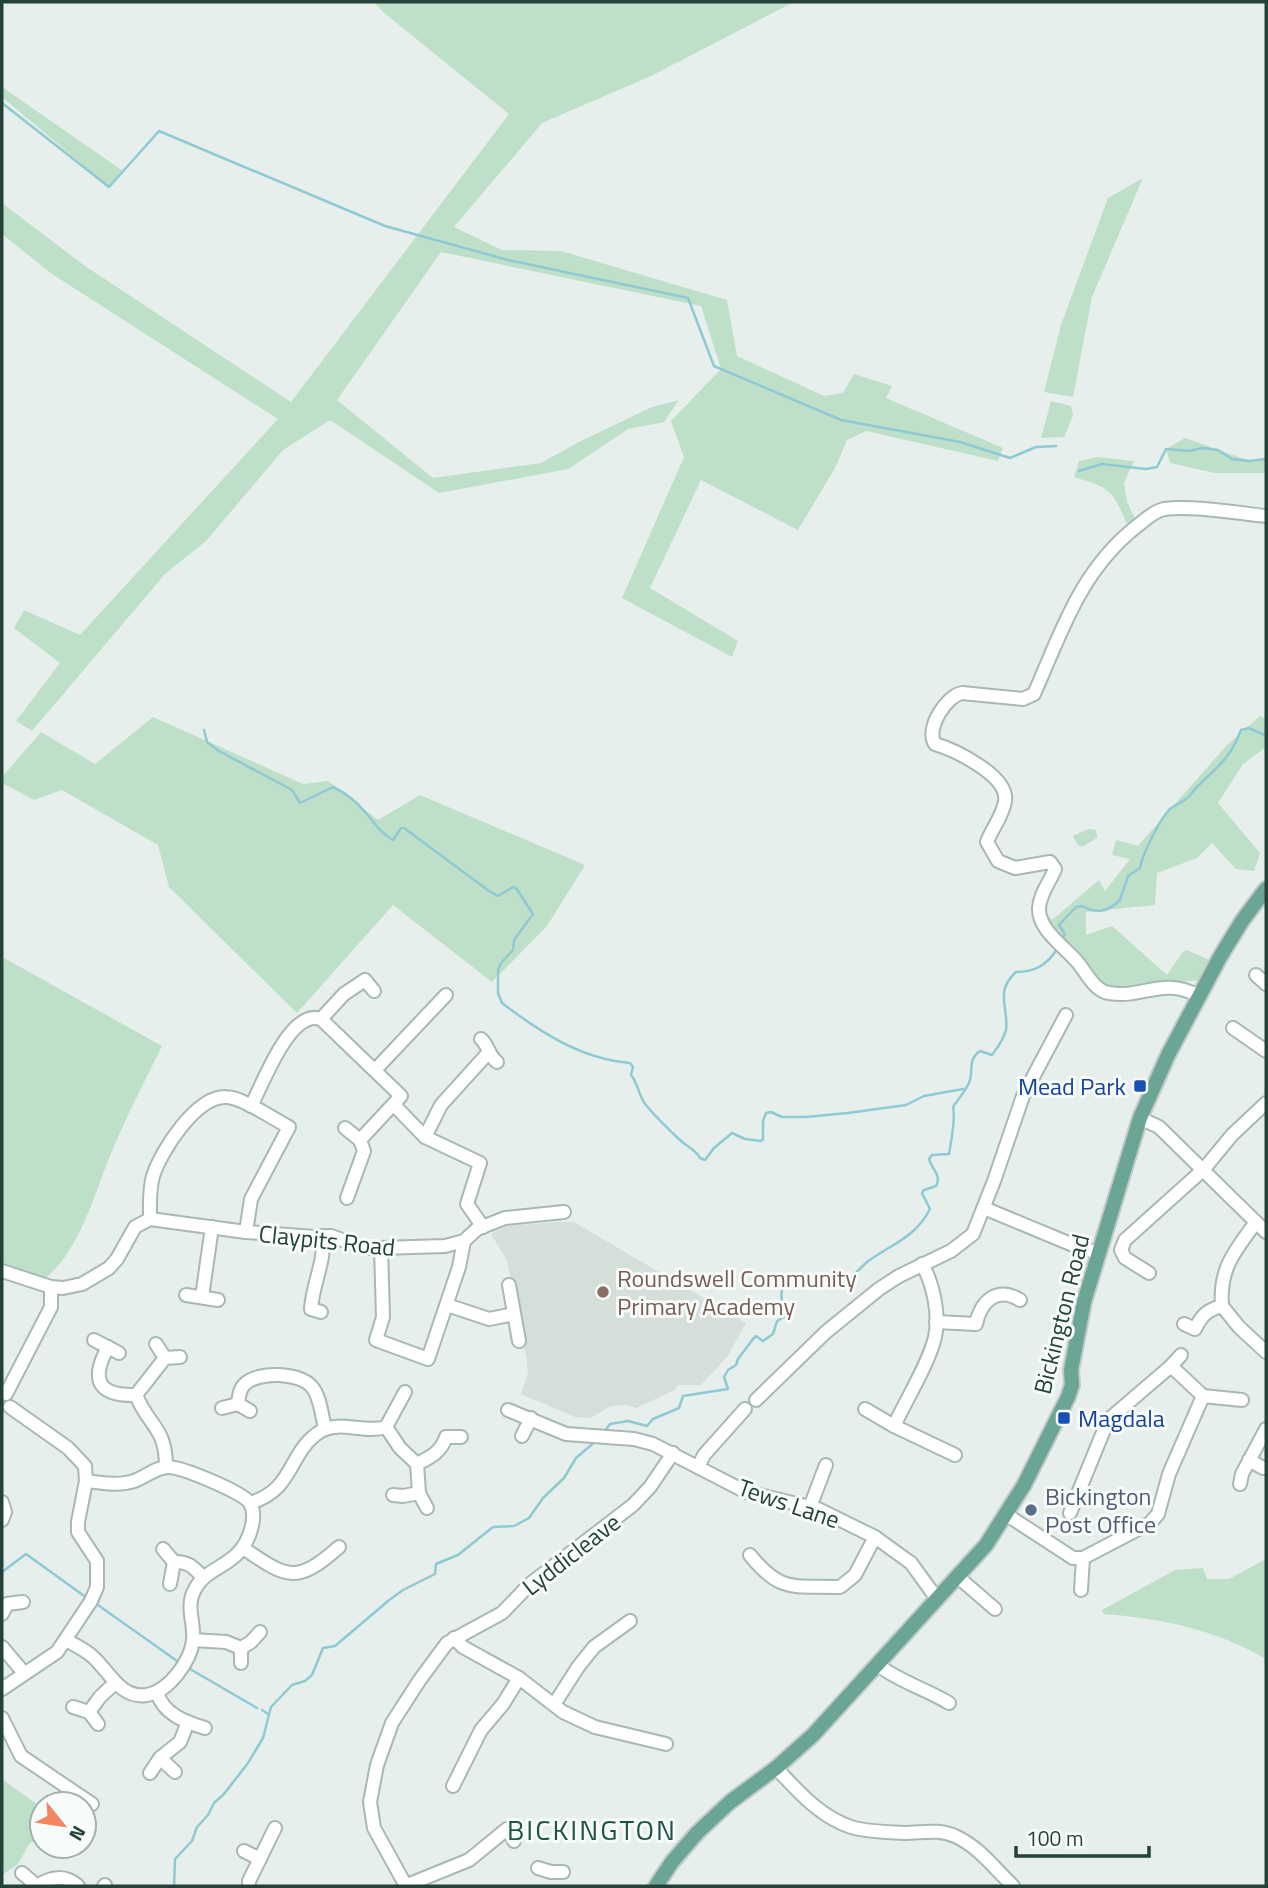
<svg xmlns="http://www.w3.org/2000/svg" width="1268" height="1888" font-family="'Titillium Web',sans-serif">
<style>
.built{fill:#d4dfda}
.green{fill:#bfe0c8}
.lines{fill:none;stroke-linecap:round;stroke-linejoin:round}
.stream{stroke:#8ec9d4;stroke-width:2.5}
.minor-casing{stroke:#a8b8b2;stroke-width:16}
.major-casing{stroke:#c2cac8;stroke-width:18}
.minor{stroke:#fff;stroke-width:12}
.major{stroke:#6aa596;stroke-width:14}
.transit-dot{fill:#1a4fb4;stroke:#f7fbf9;stroke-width:2.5}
.education-dot{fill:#8d6e63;stroke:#f7fbf9;stroke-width:2.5}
.service-dot{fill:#5c6f8a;stroke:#f7fbf9;stroke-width:2.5}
.labels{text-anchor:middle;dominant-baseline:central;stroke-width:6;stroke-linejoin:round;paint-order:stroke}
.transit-label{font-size:24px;fill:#164399;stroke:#f7fbf9;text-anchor:end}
.street-label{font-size:24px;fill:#24423a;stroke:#f7fbf9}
.education-label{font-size:24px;fill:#785e54;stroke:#f7fbf9;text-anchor:start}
.service-label{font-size:24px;fill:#4e5e75;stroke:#f7fbf9;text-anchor:start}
.quarter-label{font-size:28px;letter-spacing:2px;fill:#1f5548;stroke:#f7fbf9}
</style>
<rect width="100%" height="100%" fill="#e6efeb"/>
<polygon class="built" points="558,1222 574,1222 746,1323 727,1357 701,1385 678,1385 675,1390 636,1408 626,1405 611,1406 590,1418 575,1417 521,1394 528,1374 527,1360 507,1261 491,1234 508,1226"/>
<g class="green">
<polygon points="374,2 794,2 651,76 542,123 454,227 502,250 561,251 727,300 737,356 824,396 843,393 854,374 892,386 886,398 1003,448 998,461 866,431 847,440 835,468 798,530 701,480 650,588 738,641 732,657 622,598 684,457 671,421 721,369 701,306 441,252 337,400 433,478 541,463 579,442 652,407 679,400 664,422 628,429 568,469 439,493 330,420 283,450 206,541 165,574 32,731 16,721 60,663 14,628 24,610 80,635 278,419 52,274 2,234 2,203 85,266 291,402 509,114 383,12"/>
<polygon points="2,87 123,171 109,187 2,97"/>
<polygon points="1143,178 1092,297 1073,397 1044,392 1061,325 1108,198"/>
<polygon points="1051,401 1071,406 1073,416 1064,437 1041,438"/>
<polygon points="1185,438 1250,461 1266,460 1266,473 1215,473 1170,463 1166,449"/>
<path d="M1098 457 1134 461 1124 483 1127 502 1136 521 1127 524C1112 489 1110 488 1074 477L1079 461Z"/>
<polygon points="1260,716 1266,718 1266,747 1243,764 1218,803 1260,853 1254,871 1236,869 1212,843 1197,858 1157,873 1155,905 1086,912 1086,935 1112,926 1167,975 1182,953 1187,950 1214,962 1201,980 1124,987 1104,985 1054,930 1045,911 1052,920 1099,880 1105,891 1130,859 1112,855 1116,840 1138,846 1227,745"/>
<polygon points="153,717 303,784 328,781 378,820 420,795 585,865 547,926 492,982 393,905 297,1013 169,887 158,845 62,790 34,800 2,783 2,777 41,732 95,764"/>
<polygon points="1088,829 1096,830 1097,838 1082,847 1078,845 1073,836"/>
<path d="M4 958 162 1046C146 1079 129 1111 115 1144 96 1186 82 1250 45 1278L2 1263V961Z"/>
<path d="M1266 1559V1659C1217 1630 1160 1618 1104 1614L1102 1610 1175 1570 1203 1568 1207 1579H1229Z"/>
<polygon points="2,1779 42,1808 42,1837 29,1844 18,1864 2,1875"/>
</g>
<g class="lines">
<g class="stream">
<polyline points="2,103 109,187 159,131 385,226 508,260 688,298 714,366 841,420 960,442 1010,458 1036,447 1056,446"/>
<polyline points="1079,471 1102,464 1146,469 1157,467 1166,449 1190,451 1202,448 1218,450 1232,459 1250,461 1266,459"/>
<path d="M204 730 207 742 219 751 292 790 300 803 333 787C346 793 356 801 365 812 375 823 380 833 393 840L401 828H404L489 891 498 896 513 887 516 888 533 914 514 940 513 950 501 963 498 970V993L502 1003C540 1032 581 1059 630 1063L633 1067 631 1075C638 1083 638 1094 645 1104 655 1116 668 1129 680 1140 687 1147 695 1149 700 1158L705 1160 714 1148 732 1133 745 1139 761 1141 763 1139V1121L766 1113 771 1112 782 1117H806L848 1113 906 1105 924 1096 963 1089"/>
<path d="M1061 940 1065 934 1059 925 1076 907 1082 906C1097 914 1108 912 1120 900L1128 876 1140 868C1142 855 1159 821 1169 810 1174 805 1182 803 1187 798 1192 795 1194 789 1198 786 1219 765 1230 759 1241 730L1249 728 1266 736"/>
<path d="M604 1432 610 1424 628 1421 647 1426 653 1419 679 1408 683 1396 728 1389 724 1377 728 1370 736 1365 738 1359 753 1339 756 1336 763 1341 773 1334 777 1321 784 1317C786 1308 779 1300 782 1290 785 1280 807 1274 816 1275 825 1276 834 1282 843 1284 851 1279 859 1269 867 1262 893 1243 915 1238 930 1209L922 1193 924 1190 936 1186C942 1175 932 1170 929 1159L932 1155 949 1154C951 1142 956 1118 953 1107 958 1099 965 1092 969 1083 974 1071 967 1060 980 1051L992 1055C998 1047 1004 1039 1006 1030 1009 1008 994 992 1016 972 1035 972 1047 965 1057 949"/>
<polyline points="2,1572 26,1554 87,1598"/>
<polyline points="95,1603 180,1663"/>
<polyline points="190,1669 257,1708"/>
<polyline points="262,1710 268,1714"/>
<polyline points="174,1886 175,1859 192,1841 197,1827 208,1815 214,1803 224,1794 248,1763 263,1738 271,1707 292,1685 305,1681 312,1675 323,1648 335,1646 388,1601 403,1590 435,1574 436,1564 458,1555 493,1527 514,1526 529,1518 543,1498 564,1478 576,1458 597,1440"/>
</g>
<g class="minor-casing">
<g id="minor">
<polyline points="1256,975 1266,984"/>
<path d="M1199 996C1162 976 1144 999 1109 993 1095 991 1087 974 1079 964 1067 948 1038 931 1039 908 1040 893 1050 882 1055 869L1050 862 1015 868 998 861 987 842C992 828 1003 816 1005 801 1009 776 955 750 935 744 925 729 946 696 962 693L1023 699 1034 694C1062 631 1080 571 1137 526 1145 520 1154 511 1164 509 1192 505 1237 513 1266 516"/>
<polyline points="321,1019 344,994 365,980 374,991"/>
<polyline points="1233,1028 1266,1051"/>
<path d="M481 1039C489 1046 488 1055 497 1062"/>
<polyline points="375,1070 446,995"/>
<polyline points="394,1105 425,1137 480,1163 467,1204 483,1227"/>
<path d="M251 1106C263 1084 290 1008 321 1019L401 1096 360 1140"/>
<polyline points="1140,1118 1159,1127 1266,1232"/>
<polyline points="345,1128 360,1140 364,1151 347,1198"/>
<polyline points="425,1137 441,1105 489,1052"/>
<polyline points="984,1208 1073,1245 1098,1253"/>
<path d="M150 1219C150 1205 149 1190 153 1176 161 1151 196 1096 226 1097 242 1097 273 1119 289 1127L251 1199 246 1232"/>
<polyline points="381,1248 383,1317 376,1340 428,1359 459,1267 464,1241"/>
<path d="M922 1264C933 1283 940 1315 935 1337 930 1361 905 1402 894 1426L955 1455"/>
<polyline points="2,1271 51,1287 63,1288 82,1284 109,1268 117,1259 135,1227 150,1219 246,1232 315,1237 331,1236 365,1248 381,1248 445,1246 464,1241 477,1229 505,1218 564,1212"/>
<polyline points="1149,1273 1125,1258 1121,1250 1125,1240 1204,1169 1232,1135 1266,1103"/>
<polyline points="509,1285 519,1341"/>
<polyline points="186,1295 218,1300"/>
<polyline points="202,1297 212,1227"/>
<polyline points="447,1305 489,1319 514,1314"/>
<polyline points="1222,1306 1239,1327 1266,1352"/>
<path d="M321 1312 311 1309C313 1282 325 1263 323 1236"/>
<path d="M936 1322 976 1324C981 1301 997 1286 1020 1300"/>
<path d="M1184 1324 1195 1329C1202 1315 1207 1310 1222 1306 1219 1268 1235 1251 1256 1222"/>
<polyline points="94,1340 119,1353"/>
<polyline points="156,1344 165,1358"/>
<path d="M108 1347C90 1380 98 1396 136 1395 149 1427 166 1427 166 1467"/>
<polyline points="1171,1366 1181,1355"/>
<polyline points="6,1394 51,1307 51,1287"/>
<polyline points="136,1395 165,1358 180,1357"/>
<polyline points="1203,1396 1242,1400"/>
<polyline points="756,1400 826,1332 879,1289 899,1276 951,1251 973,1234 994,1181 1023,1096 1066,1015"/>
<polyline points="222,1408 238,1404"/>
<polyline points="865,1409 894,1426"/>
<polyline points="508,1410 566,1434 634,1439 653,1444 746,1492 818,1509 875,1537 904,1558 911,1563 937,1599"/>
<path d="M250 1411 238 1404C239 1397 239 1389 245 1384 258 1371 300 1372 312 1387 320 1396 322 1416 325 1429"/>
<polyline points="386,1427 400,1448 417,1464 419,1493 427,1508"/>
<polyline points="522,1436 531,1418"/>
<polyline points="1249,1460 1263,1468"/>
<path d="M417 1464C431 1457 441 1452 446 1437H461"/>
<polyline points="698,1467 704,1455 745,1409"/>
<polyline points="1240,1484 1242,1474 1266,1429"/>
<polyline points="393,1495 403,1496 419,1493"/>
<polyline points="2,1502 5,1512 2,1520"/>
<path d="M250 1503C296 1489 287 1452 321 1431 340 1420 365 1434 386 1427L405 1392"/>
<polyline points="810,1507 826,1465"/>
<polyline points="1007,1515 1073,1558 1083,1558 1150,1523 1158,1514 1169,1474 1203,1396 1171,1366 1108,1420 1070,1513"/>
<path d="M243 1548C287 1578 296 1585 339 1547"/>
<path d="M163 1549 174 1562C188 1561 193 1567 203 1577"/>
<path d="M750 1555C781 1594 794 1585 840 1587L855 1575 875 1537"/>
<polyline points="958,1577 995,1609"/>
<polyline points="170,1584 174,1562"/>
<polyline points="1081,1590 1083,1558"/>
<polyline points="2,1614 7,1604 23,1602"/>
<polyline points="454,1638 463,1647 519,1678 563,1712 595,1727 666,1744"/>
<path d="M66 1640C75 1645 86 1650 93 1657 109 1671 120 1699 147 1695 169 1691 190 1662 193 1641 195 1623 185 1606 195 1589 204 1571 226 1567 239 1552 249 1541 258 1517 250 1503 242 1492 182 1467 168 1467 156 1467 144 1478 134 1481 119 1486 102 1483 86 1481"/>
<polyline points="193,1640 226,1642 241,1648 251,1642 260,1632"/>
<polyline points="2,1647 24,1673"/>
<polyline points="241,1663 241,1648"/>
<path d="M878 1665C898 1681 926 1689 949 1703"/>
<polyline points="2,1689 57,1652 91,1601 97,1587 97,1561 78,1532 78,1522 86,1481 85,1466 68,1448 10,1407"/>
<path d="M157 1692C163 1714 185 1722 205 1728"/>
<polyline points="555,1703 578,1667 594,1647 630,1621"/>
<polyline points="73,1707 89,1712 100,1697 115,1683"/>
<polyline points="89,1712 98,1724"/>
<polyline points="2,1718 21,1756 92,1804"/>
<polyline points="160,1758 175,1772"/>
<path d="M776 1768C798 1791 820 1817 851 1827 867 1832 888 1832 904 1833 923 1833 939 1828 957 1837 980 1848 995 1869 1013 1886"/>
<polyline points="150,1773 160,1758 180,1742 188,1722"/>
<polyline points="453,1786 481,1730 503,1704 519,1678"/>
<polyline points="244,1851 260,1859"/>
<polyline points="538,1868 551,1872 563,1872"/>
<polyline points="22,1873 37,1886"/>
<path d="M37 1886C50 1877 65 1874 78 1886"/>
<polyline points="104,1886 105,1885"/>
<polyline points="249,1886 249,1881 275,1828"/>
<polyline points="405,1886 469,1860 507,1829 514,1841"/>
<polyline points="406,1886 374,1828 370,1802 377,1765 392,1723 419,1681 447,1643 502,1613 530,1584 633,1505 650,1487 673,1453"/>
</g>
</g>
<g class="major-casing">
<polyline id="major" points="656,1886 672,1862 697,1833 730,1802 776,1768 813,1735 986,1545 1024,1485 1068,1397 1072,1385 1071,1370 1084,1302 1140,1118 1168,1055 1220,957 1242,921 1266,889"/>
</g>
<use href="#minor" class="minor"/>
<use href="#major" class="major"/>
</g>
<g class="transit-dot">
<rect x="1133" y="1079" width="14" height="14" rx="3.5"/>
<rect x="1057" y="1411" width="14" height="14" rx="3.5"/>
</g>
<circle class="education-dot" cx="603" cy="1292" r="7"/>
<circle class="service-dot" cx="1031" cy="1510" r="7"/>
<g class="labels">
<g class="transit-label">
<text x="1126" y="1086">Mead Park</text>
<text x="1078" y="1418" text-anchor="start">Magdala</text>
</g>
<g class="street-label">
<text transform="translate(327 1240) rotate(6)">Claypits Road</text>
<text transform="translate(1061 1314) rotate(-76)">Bickington Road</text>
<text transform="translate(789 1503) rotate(19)">Tews Lane</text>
<text transform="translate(571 1554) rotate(-38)">Lyddicleave</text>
</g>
<g class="education-label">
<text x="617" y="1278">Roundswell Community<tspan x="617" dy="28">Primary Academy</tspan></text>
</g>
<g class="service-label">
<text x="1045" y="1496">Bickington<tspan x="1045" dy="28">Post Office</tspan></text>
</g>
<g class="quarter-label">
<text x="592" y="1829">BICKINGTON</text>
</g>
</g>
<rect width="1268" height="1888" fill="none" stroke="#24423a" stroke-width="7"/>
<g transform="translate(63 1825) rotate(120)"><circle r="33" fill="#f7fbf9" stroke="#a3b1ad" stroke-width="2"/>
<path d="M0-5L12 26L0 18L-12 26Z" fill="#f4845f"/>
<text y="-10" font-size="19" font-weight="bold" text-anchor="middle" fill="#24423a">N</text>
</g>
<path d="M1016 1846v10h133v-10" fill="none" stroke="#24423a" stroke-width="3.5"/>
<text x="1026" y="1846" font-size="21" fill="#24423a" stroke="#f7fbf9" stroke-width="5" paint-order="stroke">100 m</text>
</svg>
